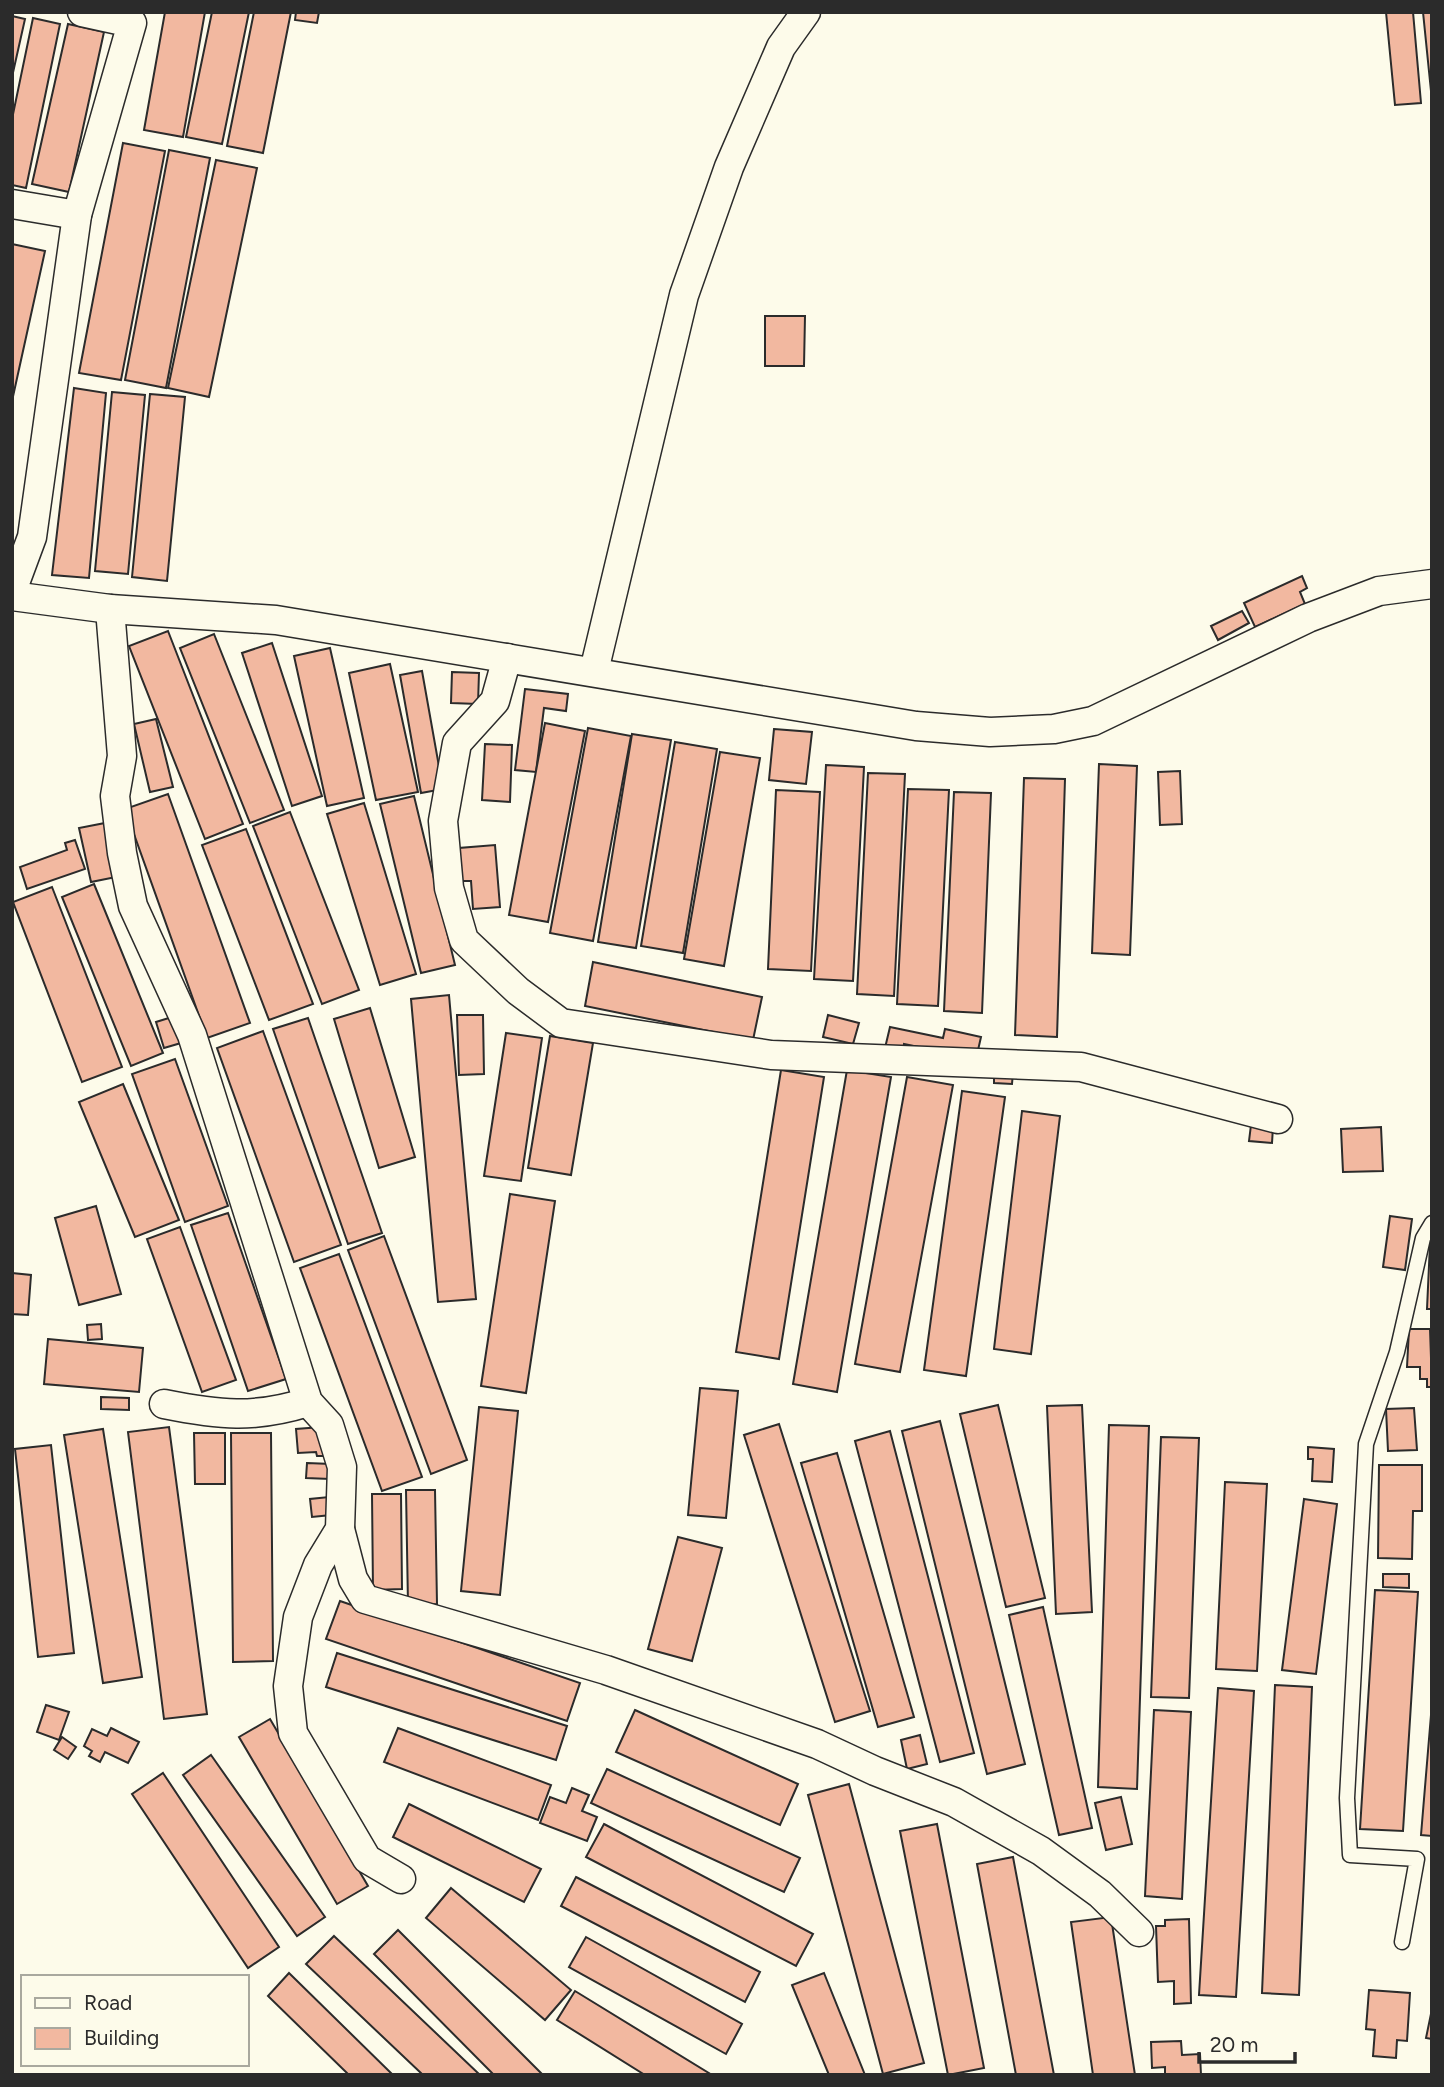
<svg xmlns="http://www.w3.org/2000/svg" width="1444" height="2087" font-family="Figtree,sans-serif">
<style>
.building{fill:#f2b8a0;stroke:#2b2b2b;stroke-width:2}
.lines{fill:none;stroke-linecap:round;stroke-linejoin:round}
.lane-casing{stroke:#2b2b2b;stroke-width:17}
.street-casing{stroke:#2b2b2b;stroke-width:31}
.lane{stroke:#fdfbea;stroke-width:14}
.street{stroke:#fdfbea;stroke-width:28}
</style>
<rect width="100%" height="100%" fill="#fdfbea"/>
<g class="building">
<polygon points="165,12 205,12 183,137 144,130"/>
<polygon points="212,12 249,12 222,144 186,137"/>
<polygon points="254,12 291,12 263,153 227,146"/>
<polygon points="296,12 319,12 317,23 295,20"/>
<polygon points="1386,12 1413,12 1421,103 1395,105"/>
<polygon points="1423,12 1432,12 1432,101"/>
<polygon points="12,16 25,19 12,77"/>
<polygon points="33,18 60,24 26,188 12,185 12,119"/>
<polygon points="68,24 104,32 69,192 32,184"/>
<polygon points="123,143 165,151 121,380 79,373"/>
<polygon points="169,150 210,158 166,388 125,380"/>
<polygon points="216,160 257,168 209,397 168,388"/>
<polygon points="12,244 45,251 12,401"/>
<polygon points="765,316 805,316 804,366 765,366"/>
<polygon points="74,388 106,393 89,578 52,575"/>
<polygon points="112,392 145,395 128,574 95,571"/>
<polygon points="150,394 185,397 167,581 132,577"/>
<polygon points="1302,576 1307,588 1300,592 1305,604 1255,627 1244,603"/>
<polygon points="1242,611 1249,623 1218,640 1211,626"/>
<polygon points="168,631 243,824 205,839 129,646"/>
<polygon points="214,634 284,810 250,823 180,648"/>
<polygon points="272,643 322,796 292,806 242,653"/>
<polygon points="330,648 364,798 327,806 294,656"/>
<polygon points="390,664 418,792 376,800 349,673"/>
<polygon points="422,671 443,789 421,793 400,675"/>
<polygon points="452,672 479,673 478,704 451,703"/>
<polygon points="525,689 568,694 566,711 544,708 536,772 515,770"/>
<polygon points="156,719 173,787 150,792 134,724"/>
<polygon points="545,723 585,731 548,922 509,915"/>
<polygon points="588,728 631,736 593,941 550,933"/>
<polygon points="774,729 812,732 806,784 769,780"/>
<polygon points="632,734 671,740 636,948 598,942"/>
<polygon points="675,742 717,749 683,953 641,946"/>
<polygon points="485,744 512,745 510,802 482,800"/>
<polygon points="720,752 760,758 724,966 684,959"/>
<polygon points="1099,764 1137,766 1130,955 1092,953"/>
<polygon points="826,765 864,767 853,981 814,979"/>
<polygon points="1180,771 1182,824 1160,825 1158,772"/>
<polygon points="868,773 905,774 894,996 857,994"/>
<polygon points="1024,778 1065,779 1057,1037 1015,1035"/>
<polygon points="908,789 949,790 938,1006 897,1004"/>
<polygon points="776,790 820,792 811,971 768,969"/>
<polygon points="954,792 991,793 982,1013 944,1011"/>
<polygon points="168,794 250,1023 207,1038 125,809"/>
<polygon points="414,796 455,965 421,973 380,804"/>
<polygon points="364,803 416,974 380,985 327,814"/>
<polygon points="290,812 359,990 322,1004 253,826"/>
<polygon points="105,823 116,877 91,882 79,828"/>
<polygon points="246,829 313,1004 269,1020 202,845"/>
<polygon points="75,840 85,869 27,889 20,867 67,850 65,843"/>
<polygon points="495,845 500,907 473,909 471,881 462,881 459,848"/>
<polygon points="94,884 163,1053 131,1066 62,897"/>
<polygon points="52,887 122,1067 82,1082 13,902"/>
<polygon points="593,962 762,997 753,1040 585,1006"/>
<polygon points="449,995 476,1299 438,1302 411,999"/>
<polygon points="370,1008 415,1157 379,1168 334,1019"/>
<polygon points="457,1015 483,1015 484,1074 459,1075"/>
<polygon points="828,1015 859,1023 853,1044 823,1037"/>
<polygon points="172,1017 181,1043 164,1048 156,1022"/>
<polygon points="308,1018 382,1233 348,1244 273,1029"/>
<polygon points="890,1027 943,1038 945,1029 981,1037 976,1059 904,1044 903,1052 885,1048"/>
<polygon points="263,1031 341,1245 294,1262 217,1048"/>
<polygon points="506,1033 542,1038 521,1181 484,1176"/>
<polygon points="550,1036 593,1043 571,1175 528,1168"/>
<polygon points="175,1059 228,1206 185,1222 132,1074"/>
<polygon points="781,1070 824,1077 779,1359 736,1352"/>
<polygon points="847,1070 891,1077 837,1392 793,1384"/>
<polygon points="994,1072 1013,1072 1012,1084 994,1083"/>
<polygon points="907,1077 953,1085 900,1372 855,1364"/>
<polygon points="123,1084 179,1220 135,1237 79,1102"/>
<polygon points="962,1091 1005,1097 966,1376 924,1370"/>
<polygon points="1022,1111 1060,1116 1031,1354 994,1349"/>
<polygon points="1251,1125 1273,1127 1272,1143 1249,1141"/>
<polygon points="1381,1127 1383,1171 1343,1172 1341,1129"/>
<polygon points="510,1194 555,1201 526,1393 481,1386"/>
<polygon points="96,1206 121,1294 79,1305 55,1218"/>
<polygon points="228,1213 286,1379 248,1391 191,1225"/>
<polygon points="1390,1216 1412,1219 1405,1270 1383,1267"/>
<polygon points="180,1227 236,1380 202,1392 147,1239"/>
<polygon points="384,1236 467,1460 431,1474 348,1250"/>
<polygon points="1430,1244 1432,1244 1432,1309 1427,1309"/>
<polygon points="339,1254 422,1477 382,1491 300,1268"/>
<polygon points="12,1273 31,1275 28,1315 12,1314"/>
<polygon points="101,1324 102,1339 88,1340 87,1325"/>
<polygon points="1409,1329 1430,1329 1432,1387 1427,1387 1427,1379 1420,1379 1420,1367 1407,1367"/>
<polygon points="48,1339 143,1348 139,1392 44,1384"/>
<polygon points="700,1388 738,1391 726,1518 688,1515"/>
<polygon points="101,1397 129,1398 129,1410 101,1409"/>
<polygon points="998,1405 1045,1598 1006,1607 960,1414"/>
<polygon points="1082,1405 1092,1612 1056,1614 1047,1406"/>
<polygon points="479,1407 518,1411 500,1595 461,1591"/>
<polygon points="1414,1408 1417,1450 1388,1451 1386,1409"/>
<polygon points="940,1421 1025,1764 987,1774 902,1431"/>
<polygon points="779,1424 870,1711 835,1722 744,1435"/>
<polygon points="1109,1425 1149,1426 1137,1789 1098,1787"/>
<polygon points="169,1427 207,1714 164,1719 128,1432"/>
<polygon points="321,1427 324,1456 317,1456 316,1452 298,1453 296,1429"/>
<polygon points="103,1429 142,1677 103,1683 64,1435"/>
<polygon points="890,1431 974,1753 940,1762 855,1441"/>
<polygon points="194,1433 225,1433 225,1484 195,1484"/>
<polygon points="231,1433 271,1433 273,1661 233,1662"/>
<polygon points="1161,1437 1199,1438 1189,1698 1151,1697"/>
<polygon points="51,1445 74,1653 38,1657 15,1449"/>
<polygon points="1308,1447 1334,1449 1332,1482 1312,1481 1313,1459 1308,1459"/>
<polygon points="837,1453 914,1717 878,1727 801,1463"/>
<polygon points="307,1463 331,1464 330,1479 306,1478"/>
<polygon points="1379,1465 1422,1465 1422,1511 1413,1511 1412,1559 1378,1558"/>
<polygon points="1225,1482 1267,1484 1257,1671 1216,1669"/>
<polygon points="406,1490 435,1490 437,1604 408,1605"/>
<polygon points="372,1494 401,1494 402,1589 373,1590"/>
<polygon points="329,1497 331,1515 312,1517 310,1499"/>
<polygon points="1304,1499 1337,1504 1316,1674 1282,1670"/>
<polygon points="678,1537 722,1548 692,1661 648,1649"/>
<polygon points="1383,1574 1409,1574 1409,1588 1383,1587"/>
<polygon points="1375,1590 1418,1592 1403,1831 1360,1829"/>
<polygon points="340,1601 580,1683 567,1721 326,1639"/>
<polygon points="1043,1607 1092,1828 1059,1835 1009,1615"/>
<polygon points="337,1653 567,1726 556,1760 326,1687"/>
<polygon points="1275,1685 1312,1687 1299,1995 1262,1993"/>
<polygon points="1218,1688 1254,1691 1236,1997 1199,1995"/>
<polygon points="1432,1703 1432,1836 1421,1835"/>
<polygon points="46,1705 69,1712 59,1740 37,1732"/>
<polygon points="635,1710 798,1784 780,1825 616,1752"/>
<polygon points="1154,1710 1191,1712 1182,1899 1145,1896"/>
<polygon points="270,1719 368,1886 337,1904 239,1737"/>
<polygon points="111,1728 139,1742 128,1763 105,1752 100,1762 89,1756 92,1751 84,1746 92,1729 107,1736"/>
<polygon points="398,1728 551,1785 538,1820 384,1762"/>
<polygon points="920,1735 927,1764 907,1769 901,1740"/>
<polygon points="62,1737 76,1747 68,1759 54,1750"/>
<polygon points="211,1755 325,1917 297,1936 183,1775"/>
<polygon points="607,1769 800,1858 784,1892 591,1803"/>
<polygon points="163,1773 279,1947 248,1968 132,1794"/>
<polygon points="849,1784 924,2063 883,2074 808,1795"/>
<polygon points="572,1788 589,1795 582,1811 597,1817 587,1841 540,1823 550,1797 566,1803"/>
<polygon points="1121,1797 1132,1844 1106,1850 1095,1803"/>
<polygon points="409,1804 541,1869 524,1902 393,1837"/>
<polygon points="604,1824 813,1934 796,1966 586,1857"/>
<polygon points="937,1824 984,2068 948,2075 900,1831"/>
<polygon points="1013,1857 1054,2075 1016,2075 977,1864"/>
<polygon points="576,1877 760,1972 745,2002 561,1906"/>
<polygon points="451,1888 571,1990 545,2020 426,1918"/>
<polygon points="1111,1917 1135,2075 1093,2075 1071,1922"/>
<polygon points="1189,1919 1191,2003 1174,2004 1174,1981 1158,1982 1156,1926 1165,1926 1165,1920"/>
<polygon points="398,1930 541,2073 539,2075 494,2075 374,1954"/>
<polygon points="334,1936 480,2075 423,2075 306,1964"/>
<polygon points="586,1937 742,2024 726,2054 569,1967"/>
<polygon points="289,1973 393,2075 349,2075 268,1996"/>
<polygon points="824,1973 865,2075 829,2075 792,1985"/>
<polygon points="1369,1990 1410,1993 1407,2041 1397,2040 1396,2058 1373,2056 1375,2030 1366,2029"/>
<polygon points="575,1991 712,2075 645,2075 557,2020"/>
<polygon points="1432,2009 1432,2039 1426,2038"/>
<polygon points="1181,2041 1182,2055 1200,2054 1201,2075 1165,2075 1165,2067 1152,2068 1151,2042"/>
</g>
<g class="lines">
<g class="lane-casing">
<polyline id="lane" points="1402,1942 1417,1859 1350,1855 1347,1798 1366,1444 1397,1352 1423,1238 1432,1223"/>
</g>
<g class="street-casing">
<g id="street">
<polyline points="12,204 77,215 32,537 12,591"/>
<polyline points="77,215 132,23 82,12"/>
<polyline points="12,596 110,609 276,620 916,726 990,732 1054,729 1093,721 1308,618 1379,591 1432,584"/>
<polyline points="110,609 122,756 115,796 122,853 133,906 192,1035 308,1402 329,1425 342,1467 340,1529 318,1565 298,1617 288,1686 293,1733 367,1859 401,1879"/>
<polyline points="507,658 495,701 457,743 443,821 449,888 464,940 518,991 561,1023 771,1055 1081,1067 1278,1119"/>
<polyline points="594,671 684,295 729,167 781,47 806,12"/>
<path d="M164 1404C219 1415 254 1419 308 1402"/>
<polyline points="340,1529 353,1579 365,1599 606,1670 817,1744 875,1771 954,1802 1041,1851 1100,1894 1139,1932"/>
</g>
</g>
<use href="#lane" class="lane"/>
<use href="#street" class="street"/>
</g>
<rect width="1444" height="2087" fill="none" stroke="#2b2b2b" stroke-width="28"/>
<rect x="21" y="1975" width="228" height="91" fill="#fdfbea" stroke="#a9a89e" stroke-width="2"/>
<rect x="35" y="1998" width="35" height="10" fill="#fdfbea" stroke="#a9a89e" stroke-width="2"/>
<text x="84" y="2010" font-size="21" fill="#2b2b2b">Road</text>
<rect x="35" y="2028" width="35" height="21" fill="#f2b8a0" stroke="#a9a89e" stroke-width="2"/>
<text x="84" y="2045" font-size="21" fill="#2b2b2b">Building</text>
<path d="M1199 2052v10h96v-10" fill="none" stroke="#2b2b2b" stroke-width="3.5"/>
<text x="1210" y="2052" font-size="21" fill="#2b2b2b" stroke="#fdfbea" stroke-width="5" paint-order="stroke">20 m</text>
</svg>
